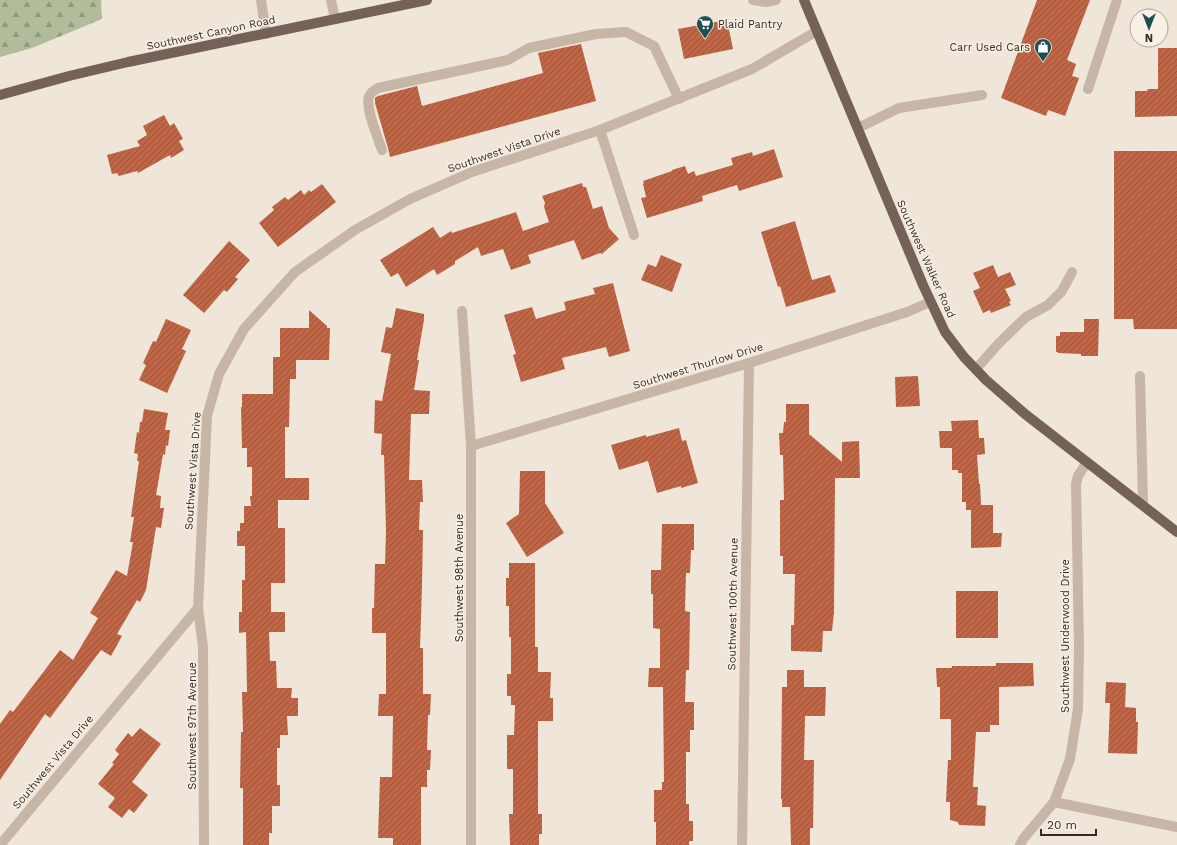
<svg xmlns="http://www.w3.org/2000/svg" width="1177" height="845" font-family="'Work Sans',sans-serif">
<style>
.forest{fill:url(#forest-firs)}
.building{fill:url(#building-hatch)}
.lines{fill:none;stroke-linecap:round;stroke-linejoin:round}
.minor{stroke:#c7b5a6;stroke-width:10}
.major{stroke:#746258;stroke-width:10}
.labels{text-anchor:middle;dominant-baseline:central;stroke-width:3;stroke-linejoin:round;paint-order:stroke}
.poi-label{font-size:11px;fill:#332b27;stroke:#f8efe5;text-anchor:start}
.street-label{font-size:11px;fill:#332b27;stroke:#f8efe5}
</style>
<defs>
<pattern id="forest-firs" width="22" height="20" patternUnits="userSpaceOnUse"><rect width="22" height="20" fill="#b1bd9a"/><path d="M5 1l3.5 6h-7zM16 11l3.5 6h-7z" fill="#919a7e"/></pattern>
<pattern id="building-hatch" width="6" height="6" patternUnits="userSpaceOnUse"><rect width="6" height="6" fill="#be6648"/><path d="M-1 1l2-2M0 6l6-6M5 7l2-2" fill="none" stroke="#9b543c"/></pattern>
</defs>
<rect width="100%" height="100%" fill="#efe5d9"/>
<polygon class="forest" points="0,0 101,0 102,19 32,48 0,57"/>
<g class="building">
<polygon points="1037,0 1090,0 1067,60 1076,64 1072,76 1079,78 1065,116 1048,110 1046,116 1001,98"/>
<polygon points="727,20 733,49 684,59 678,29"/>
<polygon points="581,44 596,101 390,157 388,148 375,103 375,98 378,96 417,86 422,106 543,73 538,53"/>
<polygon points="1158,48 1177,48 1177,116 1135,117 1135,91 1147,91 1148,89 1158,89"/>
<polygon points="164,115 170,126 174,123 183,139 179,141 184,150 171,158 170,155 138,173 137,171 119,176 117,173 112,174 107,155 140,146 137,141 147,135 143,126"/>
<polygon points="774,149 783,177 739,191 737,185 702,196 703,201 647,218 641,198 646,197 643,184 644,183 643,181 672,171 672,170 685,166 688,174 694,171 696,176 733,165 731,158 752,152 753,156"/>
<polygon points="1114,151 1177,151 1177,329 1134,329 1133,319 1114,319"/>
<polygon points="582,183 583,187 586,187 593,209 602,206 609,228 619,239 602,254 600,253 582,260 574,240 528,255 531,263 511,270 503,249 481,256 478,247 455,261 455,264 437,275 434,269 406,287 398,273 391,277 380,260 433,227 440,238 451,231 452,233 516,212 523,231 549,222 544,207 545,203 542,196"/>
<polygon points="322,184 336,202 278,247 259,223 274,210 272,207 285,197 288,200 301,190 304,195 309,190 311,192"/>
<polygon points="795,221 812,280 830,275 836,292 786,307 780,286 778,287 761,232"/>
<polygon points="229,241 250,260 235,277 238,279 227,292 224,290 204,313 183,295"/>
<polygon points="661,255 682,264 672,292 641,280 648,264 656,267"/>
<polygon points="993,265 998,277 1010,272 1016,285 1005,289 1011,301 1009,302 1011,305 991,313 990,310 983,313 973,291 980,288 973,273"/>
<polygon points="613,283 630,351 609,357 606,347 562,358 565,369 521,382 513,355 516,354 504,315 532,307 536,319 566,310 564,302 595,294 593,288"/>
<polygon points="396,308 424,314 424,320 417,360 419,360 414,390 430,391 429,414 411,414 409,480 422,480 423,502 420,502 419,530 423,530 422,585 420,648 423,648 423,694 431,694 430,715 428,715 427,750 431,750 430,770 427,770 427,787 421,787 421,845 393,845 393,838 378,838 380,777 392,777 393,716 378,716 379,694 386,694 386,633 372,633 372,608 374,608 375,564 385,564 386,530 384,455 381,455 382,434 374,433 375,400 382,401 391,354 381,352 386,327 392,328"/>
<polygon points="309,310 327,326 327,328 330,328 329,360 296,360 296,379 290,379 289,427 285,427 285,478 309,478 309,500 278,500 278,528 285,528 285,583 271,583 271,612 285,612 285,632 269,632 270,661 276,661 277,688 292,688 291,698 298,698 298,716 287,716 288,735 280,735 280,748 277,748 277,785 280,785 280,806 272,806 272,833 269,833 269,845 243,845 243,788 240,788 241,732 243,732 242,692 247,692 246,632 239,633 239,612 242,612 242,580 245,580 245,546 237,546 237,531 240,531 240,523 244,523 244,506 251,506 250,496 252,496 252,467 247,467 247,448 242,448 241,407 242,407 242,394 273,394 273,357 280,357 280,328 309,328"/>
<polygon points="166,319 191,330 182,349 186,351 167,393 139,380 146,365 143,363 153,341 156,342"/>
<polygon points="1084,319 1099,319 1098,356 1081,356 1081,354 1058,353 1058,352 1056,352 1056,336 1060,336 1060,332 1084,332"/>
<polygon points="918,376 920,406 896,407 895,377"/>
<polygon points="786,404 809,404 809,434 842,462 842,442 859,441 860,478 835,478 834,612 832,631 823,631 822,652 791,651 791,625 794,625 795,574 783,574 783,556 780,556 780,500 784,500 783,455 780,455 779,433 783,433 784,422 786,422"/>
<polygon points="144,409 168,413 165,430 170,430 168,446 166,445 165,455 163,454 156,495 161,496 160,508 164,508 161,528 156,527 146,590 140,602 137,600 117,634 122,636 111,656 101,650 50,718 45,714 0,780 0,724 10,710 13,712 60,650 73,660 98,618 90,613 116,570 127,576 133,542 130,542 134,517 131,517 139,461 137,461 138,454 134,453 137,432 139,433 140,422 142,422"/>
<polygon points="978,420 979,438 984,438 985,454 977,455 979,484 980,484 981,505 993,505 993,533 1002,533 1001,547 971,548 971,510 966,510 966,502 962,502 962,473 958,473 958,470 952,470 952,448 940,448 939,431 952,431 951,421"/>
<polygon points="679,428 682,441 686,440 698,483 681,488 681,486 657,493 648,461 619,470 611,445 646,435 646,437"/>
<polygon points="520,471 545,471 545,503 564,533 527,557 506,523 519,514"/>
<polygon points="662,524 694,524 694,550 691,550 690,573 686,573 685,611 690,612 689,670 686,670 685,702 694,702 694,730 690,730 690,752 686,752 686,804 689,804 689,821 693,821 693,841 689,841 689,845 656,845 656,822 654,822 654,790 662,790 662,782 664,782 663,687 648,687 649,668 660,668 660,629 653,628 653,594 651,594 651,570 661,570"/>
<polygon points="509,563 535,563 535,647 538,647 538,672 551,672 550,698 553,698 553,721 538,721 538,814 542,814 542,834 539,834 539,845 510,845 509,814 513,814 513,769 507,769 507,735 514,735 515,705 511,705 511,696 507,696 507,674 511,674 511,637 509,637 509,606 506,606 506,578 509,578"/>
<rect x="956" y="591" width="42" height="47"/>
<polygon points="996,663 1033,663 1034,686 999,687 999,725 990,725 990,732 976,732 973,787 978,787 977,805 986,806 985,826 959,825 958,822 950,820 950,802 946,802 948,760 951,760 951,719 940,719 940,687 937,687 936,668 952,668 952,666 996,666"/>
<polygon points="787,670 804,670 804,687 826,687 825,716 805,716 804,760 814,760 813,828 810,828 810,845 791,845 790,807 782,807 782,799 781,799 782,687 787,687"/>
<polygon points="1106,682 1126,683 1125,707 1136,708 1136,722 1138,722 1137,754 1108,753 1110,703 1105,703"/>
<polygon points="140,728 161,744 132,782 148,795 134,813 129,809 122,818 108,807 115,798 98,784 114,764 112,763 119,754 115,750 128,733 132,737"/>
</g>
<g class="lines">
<g class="minor">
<polyline points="261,0 266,34"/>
<polyline points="331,0 335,19"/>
<polyline points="753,0 766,2 776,0"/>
<polyline points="1088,89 1117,0"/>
<polyline points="858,128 899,108 982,95"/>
<polyline points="600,130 634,235"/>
<path d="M382 150C378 138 365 108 369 96 371 92 375 90 378 88L508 60 529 48 596 34 626 32 654 46 679 99"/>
<polyline points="462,311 471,446 471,845"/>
<polyline points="976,369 999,343 1026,317 1048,305 1062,291 1072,272"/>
<polyline points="1140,376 1143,505"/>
<polyline points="471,446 749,363 907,312 930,302"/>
<polyline points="198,608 203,647 204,845"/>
<polyline points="1054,802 1177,827"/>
<polyline points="0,845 198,608 207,416 219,374 244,329 295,272 355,230 410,199 472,172 600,130 752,69 817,31"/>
<polyline points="742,845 749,363"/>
<polyline points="1020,845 1023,839 1054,802 1070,759 1078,709 1079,646 1076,484 1078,476 1087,462"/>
</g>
<g class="major">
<polyline points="804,0 923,285 945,332 964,357 986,380 1025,414 1177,532"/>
<polyline points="0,95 69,76 128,62 427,0"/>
</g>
</g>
<defs>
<g id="supermarket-pin" transform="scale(0.9)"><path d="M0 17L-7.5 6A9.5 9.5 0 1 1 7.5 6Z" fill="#1f4e52" stroke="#f8efe5"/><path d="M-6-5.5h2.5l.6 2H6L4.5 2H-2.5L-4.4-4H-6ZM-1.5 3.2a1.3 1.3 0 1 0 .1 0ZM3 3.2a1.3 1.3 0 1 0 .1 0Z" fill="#fff"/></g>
<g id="shop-pin" transform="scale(0.9)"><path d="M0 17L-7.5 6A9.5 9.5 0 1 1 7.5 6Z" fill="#1f4e52" stroke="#f8efe5"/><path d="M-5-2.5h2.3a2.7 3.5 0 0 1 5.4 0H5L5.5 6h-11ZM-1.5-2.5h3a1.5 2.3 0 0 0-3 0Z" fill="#fff"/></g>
</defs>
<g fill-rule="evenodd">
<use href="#supermarket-pin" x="705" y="24"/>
<use href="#shop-pin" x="1043" y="47"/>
</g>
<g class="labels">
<g class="poi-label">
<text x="718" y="24">Plaid Pantry</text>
<text x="1030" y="47" text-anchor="end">Carr Used Cars</text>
</g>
<g class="street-label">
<text transform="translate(211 33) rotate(-12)">Southwest Canyon Road</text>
<text transform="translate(504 150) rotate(-19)">Southwest Vista Drive</text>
<text transform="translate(926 259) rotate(66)">Southwest Walker Road</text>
<text transform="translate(698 366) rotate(-17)">Southwest Thurlow Drive</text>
<text transform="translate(193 471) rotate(-86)">Southwest Vista Drive</text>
<text transform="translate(459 578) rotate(-90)">Southwest 98th Avenue</text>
<text transform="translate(733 604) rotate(-89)">Southwest 100th Avenue</text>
<text transform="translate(1065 636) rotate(-90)">Southwest Underwood Drive</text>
<text transform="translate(192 726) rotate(-90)">Southwest 97th Avenue</text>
<text transform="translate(53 762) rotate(-50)">Southwest Vista Drive</text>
</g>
</g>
<g transform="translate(1149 28) rotate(180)"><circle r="19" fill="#f8efe5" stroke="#a9a199"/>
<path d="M0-3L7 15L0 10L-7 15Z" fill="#1f4e52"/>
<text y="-6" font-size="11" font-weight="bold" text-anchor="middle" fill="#332b27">N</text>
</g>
<path d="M1041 829v6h55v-6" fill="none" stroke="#332b27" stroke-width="2"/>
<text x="1047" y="829" font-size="12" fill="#332b27" stroke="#f8efe5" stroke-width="3" paint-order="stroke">20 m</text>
</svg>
